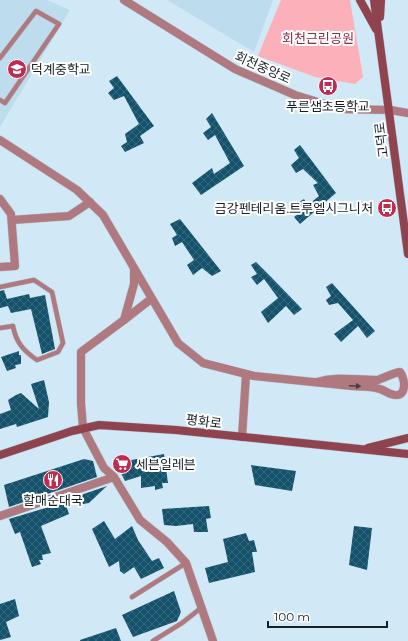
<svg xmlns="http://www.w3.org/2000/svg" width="408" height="641" font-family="Montserrat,'Noto Sans KR',sans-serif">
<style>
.built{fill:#bddced}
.green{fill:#fcb0b9}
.building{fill:url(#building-cross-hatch)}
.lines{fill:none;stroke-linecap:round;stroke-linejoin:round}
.service-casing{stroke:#b0c5d0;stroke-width:5.5}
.minor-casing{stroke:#b0c5d0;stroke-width:9}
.secondary-casing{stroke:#b0c5d0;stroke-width:9}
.service{stroke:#af797f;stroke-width:4.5}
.minor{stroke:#af797f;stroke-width:8}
.secondary{stroke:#8f434f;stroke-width:8}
.oneway{fill:#4c3f44}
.labels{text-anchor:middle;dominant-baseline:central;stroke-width:4;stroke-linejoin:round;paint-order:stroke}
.park-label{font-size:13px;fill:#882f41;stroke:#fff}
.street-label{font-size:13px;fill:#172025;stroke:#fff}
.poi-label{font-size:13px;fill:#172025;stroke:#fff;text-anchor:start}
</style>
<defs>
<pattern id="building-cross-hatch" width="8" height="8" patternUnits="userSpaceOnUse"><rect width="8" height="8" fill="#15526c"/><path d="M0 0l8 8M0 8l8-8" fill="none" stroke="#36677c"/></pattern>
</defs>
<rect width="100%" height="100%" fill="#d1e9f6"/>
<g class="built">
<polygon points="0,0 47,0 70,10 0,127"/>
<polygon points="167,0 273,0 254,52"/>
</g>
<polygon class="green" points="281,0 350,0 363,77 355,84 315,77 258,56"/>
<g class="building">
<polygon points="117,76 154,126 140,136 144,143 125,152 121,146 127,142 125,134 139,124 124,96 114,100 108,93 114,88 109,81"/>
<polygon points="212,113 244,166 201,195 192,183 212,168 214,174 230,163 215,135 208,140 203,133 211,127 206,119"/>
<polygon points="300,145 336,193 300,224 294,217 300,212 296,204 304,199 308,205 319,196 313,185 318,183 303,169 296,173 291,165 299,158 294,150"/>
<polygon points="180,219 221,271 212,276 202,268 193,275 187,265 194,260 182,242 175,246 172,238 177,235 170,224"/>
<polygon points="256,262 272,278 302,309 294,315 286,306 268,323 261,312 278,298 264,279 257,285 251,277 257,274 251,265"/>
<polygon points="332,283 375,331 367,338 358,326 341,342 334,334 353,320 338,303 329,305 326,300 331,296 326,287"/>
<polygon points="4,290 7,299 29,294 30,298 45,295 55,349 42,354 31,309 11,313 8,306 0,308 0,291"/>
<polygon points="19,351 19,355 21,355 21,364 15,365 16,368 7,371 1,357"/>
<polygon points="44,380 49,402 48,417 17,427 16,424 0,429 0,414 11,410 8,400 16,395 21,393 39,409 31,384"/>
<polygon points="164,454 168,483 162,483 163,488 155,490 155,486 141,488 141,476 125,481 116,463 124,458 126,461"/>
<polygon points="84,459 93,461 97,477 9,507 4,485"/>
<polygon points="251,465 296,471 292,491 255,485"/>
<polygon points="107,486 89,503 77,505 75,497"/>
<polygon points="62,503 66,505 69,514 41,526 51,553 42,555 43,560 39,560 41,564 32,567 20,532 15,534 9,519"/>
<polygon points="209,506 211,518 206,519 208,532 194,532 193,524 176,526 164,525 162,509"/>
<polygon points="104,521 115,539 132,526 138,540 152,561 159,558 164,568 141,579 134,567 124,574 120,571 119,561 109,567 92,529"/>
<polygon points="354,526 372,528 367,570 349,565"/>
<polygon points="246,533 249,541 254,540 257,552 252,552 255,572 209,583 205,568 228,562 223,539"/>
<polygon points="174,591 181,612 177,621 133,637 122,615"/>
<polygon points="15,599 19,616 6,622 11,637 0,640 0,604"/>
<polygon points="116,628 121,641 80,641 80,640"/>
</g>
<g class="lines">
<g class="service-casing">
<g id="service">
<polyline points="0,58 36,11 59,24 5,103 0,100"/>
<path d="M0 287 34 280 52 292 63 343 58 352 37 360C24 351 16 343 13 326L0 328"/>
<polyline points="132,597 186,563"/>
<polyline points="153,641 182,623 201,608"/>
</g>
</g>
<g class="minor-casing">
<g id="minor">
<polyline points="124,0 235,69 295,95 341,109 390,110 408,113"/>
<path d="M0 140 77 190 103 215 178 343 203 363 254 376 352 386C361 387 371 386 380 389 384 390 387 393 391 394 407 400 406 380 400 372 392 373 380 380 377 380 356 380 337 376 317 382"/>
<polyline points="0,199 11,214 15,266 0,267"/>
<polyline points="12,220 69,216 90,202"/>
<polyline points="134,270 134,284 124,320 81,352 81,403 83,428 104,468 114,477 140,520 167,542 186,563 213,641"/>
<polyline points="124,320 151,299"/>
<polyline points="242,437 246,375"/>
<polyline points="0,516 114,477"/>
</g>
</g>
<g class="secondary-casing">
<g id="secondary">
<polyline points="360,0 376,29"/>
<polyline points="374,0 408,254"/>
<polyline points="380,17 381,0"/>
<polyline points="368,448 408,438"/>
<polyline points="0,455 72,431 99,425 176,430 408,454"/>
</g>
</g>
<use href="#service" class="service"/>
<use href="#minor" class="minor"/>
<use href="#secondary" class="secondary"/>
</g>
<defs><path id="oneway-solid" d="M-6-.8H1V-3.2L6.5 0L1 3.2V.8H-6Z"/></defs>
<use class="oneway" href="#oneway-solid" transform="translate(355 386) rotate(2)"/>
<defs>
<g id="school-disc" transform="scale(1)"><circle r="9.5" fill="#bd2d51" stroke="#fff"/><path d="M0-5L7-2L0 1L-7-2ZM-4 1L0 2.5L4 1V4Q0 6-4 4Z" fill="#fff"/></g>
<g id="bus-disc" transform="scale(1)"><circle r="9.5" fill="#bd2d51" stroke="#fff"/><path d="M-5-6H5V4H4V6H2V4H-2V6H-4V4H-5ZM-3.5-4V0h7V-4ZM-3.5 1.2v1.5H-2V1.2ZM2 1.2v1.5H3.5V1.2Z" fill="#fff"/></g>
<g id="supermarket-disc" transform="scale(1)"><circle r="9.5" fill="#bd2d51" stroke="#fff"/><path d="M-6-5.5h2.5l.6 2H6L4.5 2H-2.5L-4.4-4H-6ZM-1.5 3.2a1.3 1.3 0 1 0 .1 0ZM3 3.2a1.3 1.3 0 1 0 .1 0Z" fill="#fff"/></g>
<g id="restaurant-disc" transform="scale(1)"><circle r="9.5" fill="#bd2d51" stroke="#fff"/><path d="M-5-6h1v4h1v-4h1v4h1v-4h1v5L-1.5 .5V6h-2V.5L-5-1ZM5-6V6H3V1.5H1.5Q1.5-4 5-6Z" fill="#fff"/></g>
</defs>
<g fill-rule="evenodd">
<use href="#school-disc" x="17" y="69"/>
<use href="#bus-disc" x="328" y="86"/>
<use href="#bus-disc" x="387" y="208"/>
<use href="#supermarket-disc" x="122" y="464"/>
<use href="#restaurant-disc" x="53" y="480"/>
</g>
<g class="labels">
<g class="park-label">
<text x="318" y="38">회천근린공원</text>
</g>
<g class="street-label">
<text transform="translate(263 67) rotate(24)">회천중앙로</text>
<text transform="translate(381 140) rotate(-97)">고덕로</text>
<text transform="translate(204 421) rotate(7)">평화로</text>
</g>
<g class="poi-label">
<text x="31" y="69">덕계중학교</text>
<text x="328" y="106" text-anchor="middle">푸른샘초등학교</text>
<text x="373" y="208" text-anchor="end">금강펜테리움.트루엘시그니처</text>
<text x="136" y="464">세븐일레븐</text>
<text x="53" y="500" text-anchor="middle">할매순대국</text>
</g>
</g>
<path d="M268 621v6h119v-6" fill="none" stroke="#172025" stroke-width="2"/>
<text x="274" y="621" font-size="12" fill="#172025" stroke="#ffffff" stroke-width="3" paint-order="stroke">100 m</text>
</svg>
